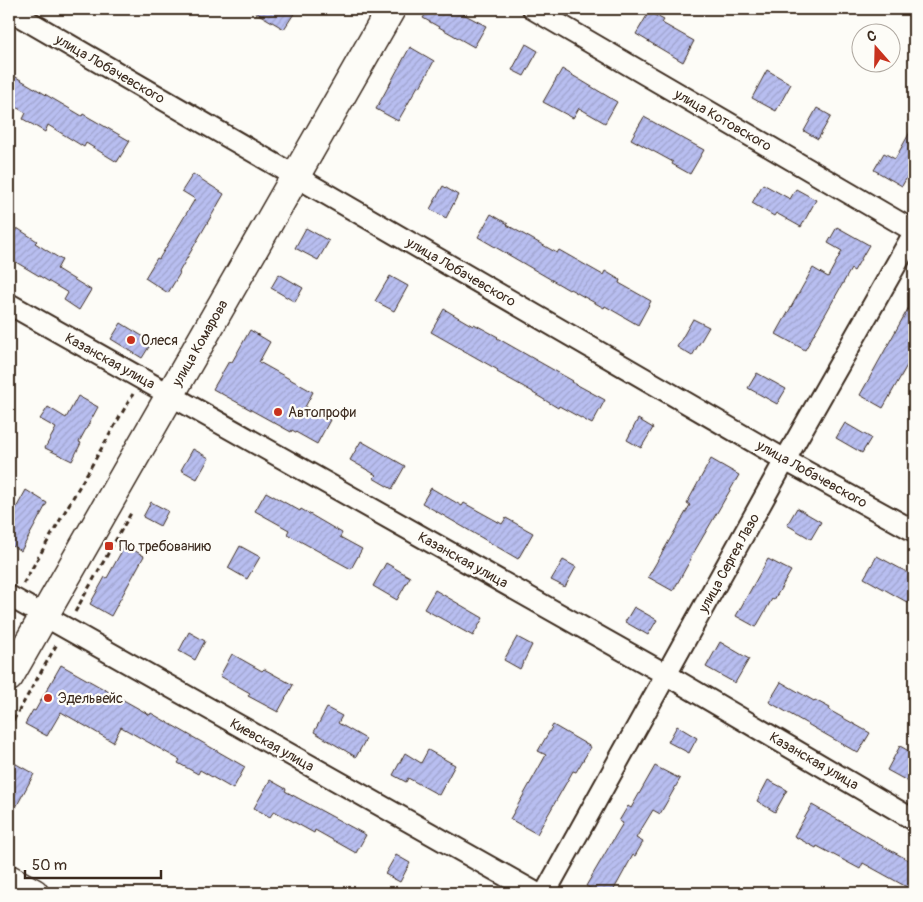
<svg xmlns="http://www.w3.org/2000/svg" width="923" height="902" font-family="Pangolin,sans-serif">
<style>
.building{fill:url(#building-hatch);stroke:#3b2a1e}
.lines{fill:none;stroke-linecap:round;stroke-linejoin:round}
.minor-casing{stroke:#3b2a1e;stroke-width:24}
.secondary-casing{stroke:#3b2a1e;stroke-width:31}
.path{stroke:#3b2a1e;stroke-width:3;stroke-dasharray:5 4;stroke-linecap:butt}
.minor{stroke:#fdfcf7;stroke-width:20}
.secondary{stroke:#fdfcf7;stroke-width:28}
.poi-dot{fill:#c8321e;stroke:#fdfcf7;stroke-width:2}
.labels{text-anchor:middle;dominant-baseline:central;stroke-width:4.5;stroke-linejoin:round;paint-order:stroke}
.street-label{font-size:14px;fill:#3b2a1e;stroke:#fdfcf7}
.poi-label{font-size:14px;fill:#3b2a1e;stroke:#fdfcf7;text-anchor:start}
</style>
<defs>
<pattern id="building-hatch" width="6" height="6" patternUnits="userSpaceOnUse" patternTransform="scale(1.25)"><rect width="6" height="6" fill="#b8bef0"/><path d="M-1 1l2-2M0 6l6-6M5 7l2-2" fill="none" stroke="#9fa3cd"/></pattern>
</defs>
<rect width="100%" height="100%" fill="#fdfcf7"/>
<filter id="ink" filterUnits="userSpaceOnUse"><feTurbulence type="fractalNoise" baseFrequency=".02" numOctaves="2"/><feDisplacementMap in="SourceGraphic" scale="10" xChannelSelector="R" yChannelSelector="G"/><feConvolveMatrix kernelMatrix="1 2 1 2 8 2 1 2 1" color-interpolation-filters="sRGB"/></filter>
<g filter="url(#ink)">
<g class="building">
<polygon points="250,9 297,9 284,29"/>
<polygon points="429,9 454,9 486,26 474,47 423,18"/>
<polygon points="649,12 664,20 662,23 694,41 683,62 636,34"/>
<polygon points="526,44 538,51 524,76 512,70"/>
<polygon points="410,47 434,61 420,87 418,86 398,121 376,109"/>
<polygon points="562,69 617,102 605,123 579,108 573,118 543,102"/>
<polygon points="767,70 791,84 776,111 752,98"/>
<polygon points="9,73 82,116 83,114 130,141 117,162 86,143 84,147 48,125 45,132 23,119 26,113 9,103"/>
<polygon points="817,108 831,116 818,139 804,131"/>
<polygon points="644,117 704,150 690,174 672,164 673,162 631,139"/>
<polygon points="914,125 914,165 902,186 874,170 884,153 895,159"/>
<polygon points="193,174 224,194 179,272 180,273 168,293 145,278 157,258 159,259 195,199 182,191"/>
<polygon points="763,184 790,199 796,189 816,200 801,227 776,213 774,216 752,203"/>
<polygon points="443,186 458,195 446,218 430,209"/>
<polygon points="491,214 508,224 507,225 557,253 559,250 603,275 605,271 620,280 619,283 651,301 638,325 605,306 604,308 570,289 569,290 478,237"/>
<polygon points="837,227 869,245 854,271 851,269 805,350 776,334 813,268 828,277 842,251 828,243"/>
<polygon points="17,228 37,241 35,243 62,260 57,269 91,290 79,310 64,300 68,293 9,258 9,242"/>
<polygon points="306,228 329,241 318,260 295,248"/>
<polygon points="279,274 303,288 295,302 271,288"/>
<polygon points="390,276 408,286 394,311 375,301"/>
<polygon points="914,298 914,353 883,408 860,395"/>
<polygon points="444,309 473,326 474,324 498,337 497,338 573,381 572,382 605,400 592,424 559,406 558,408 533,393 533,392 497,372 498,370 431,332"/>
<polygon points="693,319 709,327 692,356 677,347"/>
<polygon points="121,323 152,342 142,358 111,339"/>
<polygon points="250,330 270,342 259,362 313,392 305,407 330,420 317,444 292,430 291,432 213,389 229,361 232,362"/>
<polygon points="757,373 786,389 777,404 748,388"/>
<polygon points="78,396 98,407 79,442 81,443 72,461 45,448 56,428 40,419 48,407 66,418"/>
<polygon points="638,419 653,428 641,448 627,440"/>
<polygon points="845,423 871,438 862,453 836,438"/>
<polygon points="361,441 405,466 392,489 373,478 376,475 350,460"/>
<polygon points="193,449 209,458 197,479 181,470"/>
<polygon points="711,459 739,475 690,559 691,559 673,591 648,577 690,505 687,503"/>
<polygon points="431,488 462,506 464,503 502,524 506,518 533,533 518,559 422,503"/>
<polygon points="26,490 47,503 21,551 9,544 9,521"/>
<polygon points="266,492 300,511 301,509 342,533 340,537 362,549 351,569 287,534 289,530 255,511"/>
<polygon points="151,502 168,511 160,526 143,517"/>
<polygon points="797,508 821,522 811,539 787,525"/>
<polygon points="125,545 144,556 111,616 90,604 105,577 107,578"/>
<polygon points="240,546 260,557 247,579 228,568"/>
<polygon points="877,556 914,576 914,606 864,578"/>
<polygon points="768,559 791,571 774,600 772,599 756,627 736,616"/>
<polygon points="563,560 576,567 565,587 551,580"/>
<polygon points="386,563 410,577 397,600 373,586"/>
<polygon points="435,590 483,618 473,636 424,609"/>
<polygon points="634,607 657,620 648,635 625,622"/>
<polygon points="189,632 205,641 195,660 179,651"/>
<polygon points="517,637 532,645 520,669 504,660"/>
<polygon points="720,642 749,659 735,683 706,667"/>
<polygon points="232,654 262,671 264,669 293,685 278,712 248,696 250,693 220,676"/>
<polygon points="61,665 150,715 151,713 245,767 233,789 200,770 198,774 178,763 180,760 121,727 113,742 61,712 47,736 25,724 33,710 35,711"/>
<polygon points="781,682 814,701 815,700 830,708 829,710 870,733 858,753 769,702"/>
<polygon points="327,708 342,716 338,723 366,739 356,757 314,732"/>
<polygon points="553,725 591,747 576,772 573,771 537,834 510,819 546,755 538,751"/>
<polygon points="677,726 697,738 689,753 668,742"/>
<polygon points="900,746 914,754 914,773 909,782 887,770"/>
<polygon points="428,750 455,765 439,795 408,778 406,782 393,775 405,753 421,763"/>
<polygon points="9,760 34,774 9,820"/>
<polygon points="655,766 680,779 660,814 653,810 636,838 643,842 635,856 633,855 612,893 599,893 586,886 623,823 619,821 628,806 631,808"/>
<polygon points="270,780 286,789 285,791 366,835 356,853 315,830 314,833 274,811 270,817 254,808"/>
<polygon points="768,780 787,790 775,812 757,801"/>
<polygon points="812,805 875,841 875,842 914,863 914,891 863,863 860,869 817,846 816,848 794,836"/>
<polygon points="396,855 410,863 400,882 385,874"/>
</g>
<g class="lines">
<g class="minor-casing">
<g id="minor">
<polyline points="533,9 914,231"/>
<polyline points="9,10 785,460 914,531"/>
<polyline points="9,304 667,675 914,820"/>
<polyline points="9,596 536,893"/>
<polyline points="545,893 785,460 914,233"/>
</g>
</g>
<g class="secondary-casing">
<g id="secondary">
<polyline points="9,677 391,9"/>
<polyline points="9,879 34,893"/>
</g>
</g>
<g class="path">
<polyline points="23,584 133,394"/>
<polyline points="75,612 131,513"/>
<polyline points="9,728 57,644"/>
</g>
<use href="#minor" class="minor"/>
<use href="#secondary" class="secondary"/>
</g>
</g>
<g class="poi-dot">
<circle cx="131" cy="340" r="5"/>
<circle cx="278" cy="412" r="5"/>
<rect x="104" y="541" width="10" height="10" rx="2.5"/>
<circle cx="48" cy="698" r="5"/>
</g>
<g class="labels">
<g class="street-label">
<text transform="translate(110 69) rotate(30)">улица Лобачевского</text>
<text transform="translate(723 120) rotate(30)">улица Котовского</text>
<text transform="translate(461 272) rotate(30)">улица Лобачевского</text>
<text transform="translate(200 343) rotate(-60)">улица Комарова</text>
<text transform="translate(110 361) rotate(29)">Казанская улица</text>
<text transform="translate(812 474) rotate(29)">улица Лобачевского</text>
<text transform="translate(463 560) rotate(29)">Казанская улица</text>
<text transform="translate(729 563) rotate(-61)">улица Сергея Лазо</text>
<text transform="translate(272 745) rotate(29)">Киевская улица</text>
<text transform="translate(814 761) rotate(30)">Казанская улица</text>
</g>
<g class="poi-label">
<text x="141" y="340">Олеся</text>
<text x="288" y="412">Автопрофи</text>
<text x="119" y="546">По требованию</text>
<text x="58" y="698">Эдельвейс</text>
</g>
</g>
<rect width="923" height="902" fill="none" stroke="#fdfcf7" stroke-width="30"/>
<rect x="15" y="15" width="893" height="872" fill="none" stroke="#3b2a1e" stroke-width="2" filter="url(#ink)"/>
<g transform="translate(876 48) rotate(340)"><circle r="24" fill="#fdfcf7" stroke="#afa8a0"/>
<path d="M0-4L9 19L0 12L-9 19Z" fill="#c8321e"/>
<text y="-8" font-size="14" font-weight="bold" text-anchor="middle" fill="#3b2a1e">С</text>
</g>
<path d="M25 870v8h136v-8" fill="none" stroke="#3b2a1e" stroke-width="2.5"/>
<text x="32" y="870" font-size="15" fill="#3b2a1e" stroke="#fdfcf7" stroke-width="4" paint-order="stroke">50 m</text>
</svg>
